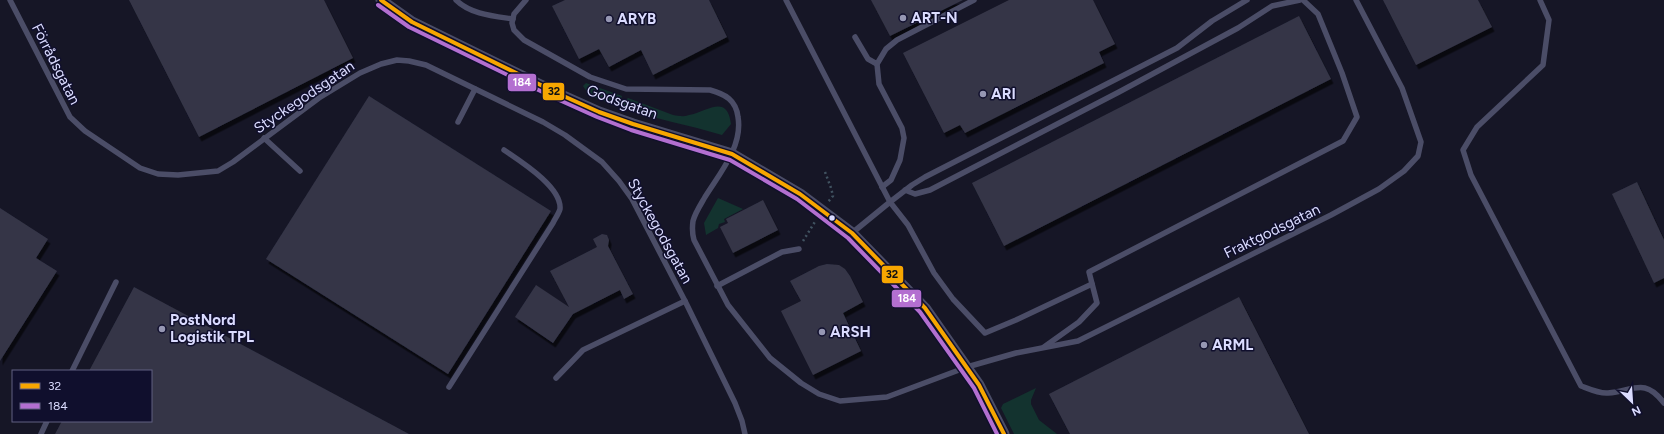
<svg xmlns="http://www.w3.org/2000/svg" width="1664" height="434" font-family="Figtree,sans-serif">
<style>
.green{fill:#13332f}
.building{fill:#343547;filter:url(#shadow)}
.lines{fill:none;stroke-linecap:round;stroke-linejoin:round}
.path{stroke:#415361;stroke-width:2.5;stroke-dasharray:2 3;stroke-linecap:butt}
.service{stroke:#4b4d67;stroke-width:5.5}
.minor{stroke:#4b4d67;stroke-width:11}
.bus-1-casing{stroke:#100f2d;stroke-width:7}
.bus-2-casing{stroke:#100f2d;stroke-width:7}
.bus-1{stroke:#f7a600;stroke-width:4}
.bus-2{stroke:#b36fd0;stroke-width:4}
.poi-dot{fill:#9697b3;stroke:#100f2d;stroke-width:1.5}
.bus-dot{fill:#dbdcff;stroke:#100f2d;stroke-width:1.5}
.labels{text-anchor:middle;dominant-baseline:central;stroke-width:3;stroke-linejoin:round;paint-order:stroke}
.poi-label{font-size:15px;font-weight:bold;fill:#dbdcff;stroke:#100f2d;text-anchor:start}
.street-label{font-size:15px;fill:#dbdcff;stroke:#100f2d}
.line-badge{stroke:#100f2d;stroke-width:1.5}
.badge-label{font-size:11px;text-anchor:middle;font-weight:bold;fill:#fff}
.pale-badge-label{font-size:11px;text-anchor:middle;font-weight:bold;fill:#111}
</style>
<defs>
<filter id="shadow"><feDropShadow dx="2.5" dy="4.5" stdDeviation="0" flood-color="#0009"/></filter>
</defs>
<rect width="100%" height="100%" fill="#161626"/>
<g class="green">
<polygon points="586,83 622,96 621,100 617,106 590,96 583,86"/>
<path d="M628 98 673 115C679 116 684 117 689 115 707 112 727 93 731 124L722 135C689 125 655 119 623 108L624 102Z"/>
<polygon points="718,198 743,209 724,219 725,222 719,224 718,228 706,235 704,223"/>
<polygon points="1036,388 1031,400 1031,404 1039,420 1057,434 1014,434 1001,408 1003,404"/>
</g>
<g class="building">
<polygon points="129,0 324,0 353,58 199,137"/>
<polygon points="565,0 709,0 727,37 653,75 641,50 609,67 599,49 579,59 552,6"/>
<polygon points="871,0 963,0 890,36"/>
<polygon points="1009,0 1093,0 1115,44 1099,52 1104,63 965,133 960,125 944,133 903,53"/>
<polygon points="1383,0 1478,0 1492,27 1416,65"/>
<polygon points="1299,16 1331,79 1004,246 972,183"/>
<polygon points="369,96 551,211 448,374 266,259"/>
<polygon points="1637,182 1664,240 1664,278 1654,283 1612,194"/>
<polygon points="763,200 778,230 733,253 720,227 728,223 726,219"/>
<polygon points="0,208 48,239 36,258 57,271 0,361"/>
<polygon points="602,234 607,235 609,240 608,246 633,294 624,299 620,290 573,314 553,343 515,317 536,285 569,307 550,271 597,247 593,239"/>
<polygon points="827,264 839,265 845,269 850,276 863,302 843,313 861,351 813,375 781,311 801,301 790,281 819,266"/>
<polygon points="134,287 409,434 55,434 62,421 151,421 151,371 89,371"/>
<polygon points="1239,297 1309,434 1070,434 1049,394"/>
</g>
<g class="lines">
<g class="path">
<polyline points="825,172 831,188 833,196 828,202"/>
<polyline points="803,241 816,220"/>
</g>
<g class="service">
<polyline points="10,0 70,117 85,131 140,168 158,174 178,175 218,171 233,162 319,98 360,73 381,64 397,60 409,61 426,65 543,122 565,135 602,162 619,181 632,199 685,301 735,403 742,421 745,434"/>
<path d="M456 0C470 14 493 16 513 19"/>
<path d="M526 0 514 14 512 23 514 30 524 40 590 77 626 89 710 90C725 94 736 100 738 117 743 146 720 173 705 197 701 204 695 213 693 221 692 228 692 233 694 240L728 305 770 358 801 383 819 394 840 401 887 397 967 367 1016 353 1078 341 1331 215 1379 189 1404 171 1418 156 1421 142 1402 88 1356 0"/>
<polyline points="786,0 890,202 852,233"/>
<path d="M1540 0 1549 20 1543 65 1477 127 1463 150 1471 175 1581 386C1589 389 1600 394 1608 393 1634 391 1644 377 1664 403"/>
<polyline points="855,37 868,59 877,64"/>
<polyline points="458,122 475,89"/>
<polyline points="264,138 300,171"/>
<polyline points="882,187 891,180 900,160 904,138 902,128 879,84 877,64 886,49 897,40 974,0"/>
<polyline points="905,190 915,194 930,190 1119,92 1238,28 1272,6 1300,0"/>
<polyline points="1092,284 1016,320 985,333 953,299 934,273 908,225 890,202 912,185 925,177 1177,48 1212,21 1247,0"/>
<polyline points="717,286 782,252 799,249"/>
<polyline points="1044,347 1079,322 1097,303 1089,272 1343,141 1357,117 1342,73 1318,14 1303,0"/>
<polyline points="72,371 116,282"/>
<polyline points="556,378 583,350 685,301"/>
<path d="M449 387 553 223C555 219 559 213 560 209 562 187 520 161 504 150"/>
<polyline points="41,434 47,421"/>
</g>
<polyline class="minor" points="381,0 412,22 559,94 599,112 633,124 732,154 800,194 852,233 925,308 979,385 1004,434"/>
<g class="bus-1-casing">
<polyline id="bus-1" points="381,0 412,22 559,94 599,112 633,124 732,154 800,194 852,233 925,308 979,385 1004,434"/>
</g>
<g class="bus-2-casing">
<polyline id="bus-2" points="378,5 409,27 557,99 597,117 631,130 730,160 797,199 848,238 920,312 974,388 997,434"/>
</g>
<use href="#bus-1" class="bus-1"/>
<use href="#bus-2" class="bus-2"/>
</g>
<g class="poi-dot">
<circle cx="903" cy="18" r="4"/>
<circle cx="609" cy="19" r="4"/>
<circle cx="983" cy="94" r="4"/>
<circle cx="162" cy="329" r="4"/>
<circle cx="822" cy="332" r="4"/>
<circle cx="1204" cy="345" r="4"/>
</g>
<circle class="bus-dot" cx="832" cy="218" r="3.5"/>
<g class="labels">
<g class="poi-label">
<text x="911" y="18">ART-N</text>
<text x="617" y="19">ARYB</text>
<text x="991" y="94">ARI</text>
<text x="170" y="320">PostNord<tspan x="170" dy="17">Logistik TPL</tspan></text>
<text x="830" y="332">ARSH</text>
<text x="1212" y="345">ARML</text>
</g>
<g class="street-label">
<text transform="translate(56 64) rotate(63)">Förrådsgatan</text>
<text transform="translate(304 97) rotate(-34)">Styckegodsgatan</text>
<text transform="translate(622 102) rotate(20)">Godsgatan</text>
<text transform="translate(660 231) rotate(61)">Styckegodsgatan</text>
<text transform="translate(1272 231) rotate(-26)">Fraktgodsgatan</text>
</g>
</g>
<g class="line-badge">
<rect x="507" y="73" width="30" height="19" rx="4" fill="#b36fd0"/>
<rect x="542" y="82" width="23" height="19" rx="4" fill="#f7a600"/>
<rect x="881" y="265" width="23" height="19" rx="4" fill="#f7a600"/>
<rect x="891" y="289" width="31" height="19" rx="4" fill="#b36fd0"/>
</g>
<g class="badge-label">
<text x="522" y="86">184</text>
<text x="907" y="302">184</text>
</g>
<g class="pale-badge-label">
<text x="554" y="95">32</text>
<text x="892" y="278">32</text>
</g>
<rect x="12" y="370" width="140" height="52" fill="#100f2d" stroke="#616181"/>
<rect x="20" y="383" width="20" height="6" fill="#f7a600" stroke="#616181"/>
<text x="48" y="390" font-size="12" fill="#dbdcff">32</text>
<rect x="20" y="403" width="20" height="6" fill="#b36fd0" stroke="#616181"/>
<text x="48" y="410" font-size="12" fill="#dbdcff">184</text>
<g transform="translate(1632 402) rotate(155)" stroke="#100f2d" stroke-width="3" paint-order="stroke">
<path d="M0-3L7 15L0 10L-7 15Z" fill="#dbdcff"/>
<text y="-6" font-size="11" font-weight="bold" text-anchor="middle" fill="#dbdcff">N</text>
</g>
</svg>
